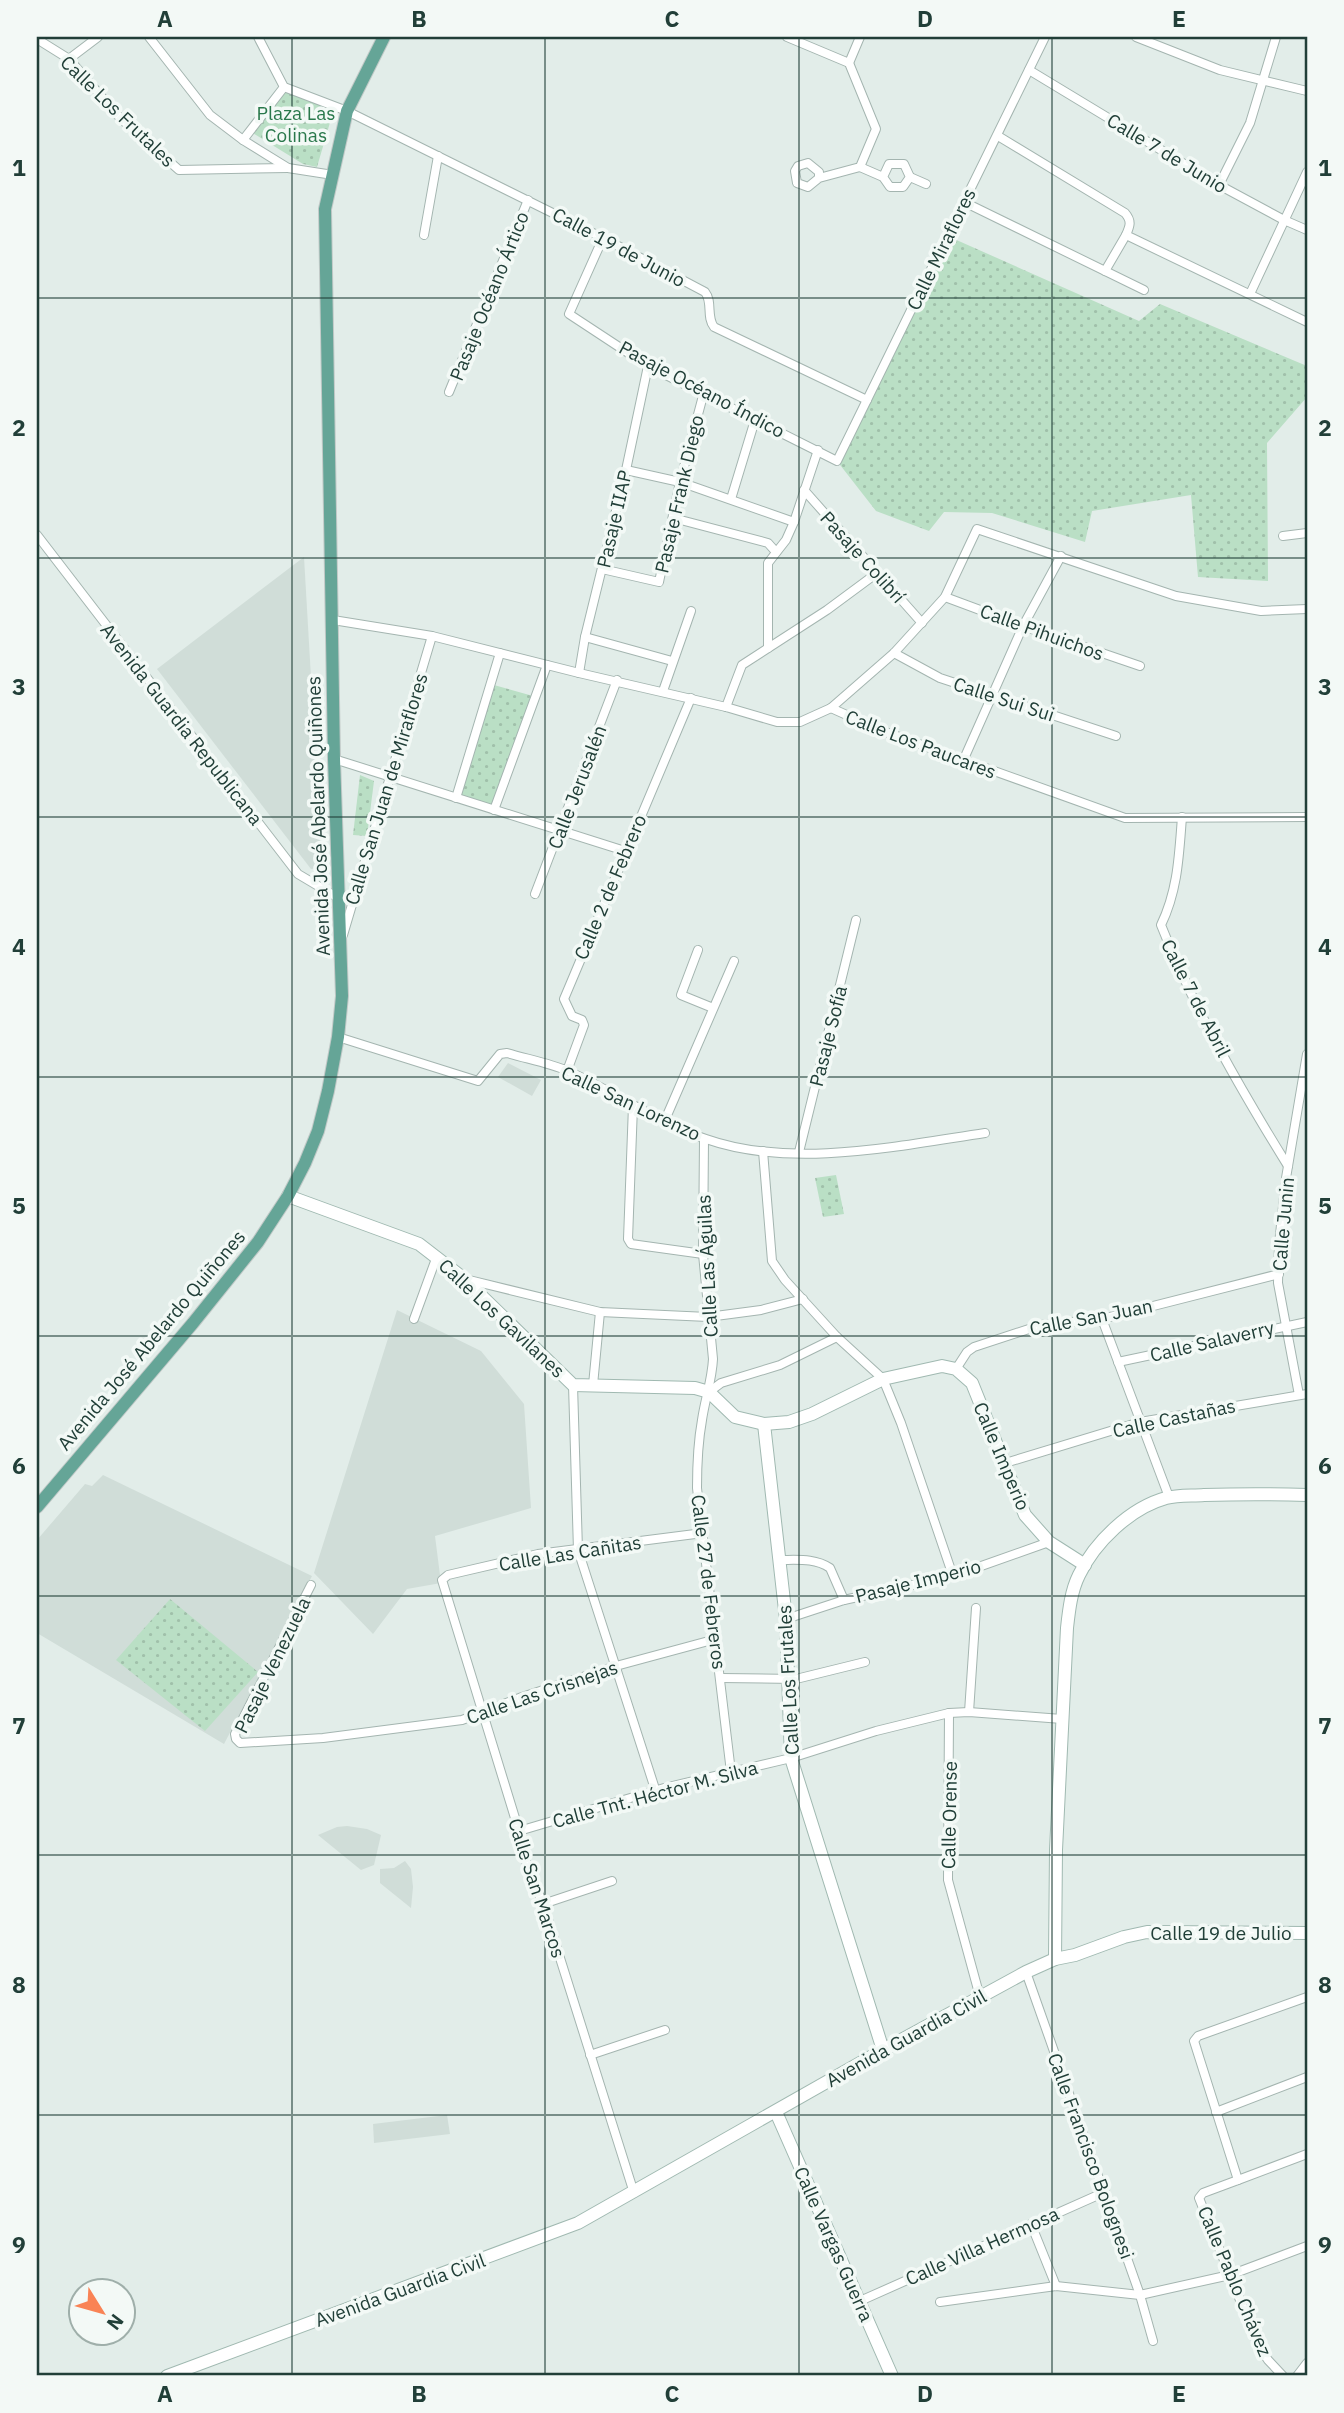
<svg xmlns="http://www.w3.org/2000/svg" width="1344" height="2413" font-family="'IBM Plex Sans',sans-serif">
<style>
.built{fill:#d0ddd8}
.green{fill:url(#green-dots)}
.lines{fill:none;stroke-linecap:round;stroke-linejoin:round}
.street-casing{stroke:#a4b5b0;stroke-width:10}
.secondary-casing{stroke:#a0b9b1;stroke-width:14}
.primary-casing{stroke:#c1c9c7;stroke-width:14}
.street{stroke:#fff;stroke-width:8}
.secondary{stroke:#fff;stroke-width:12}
.primary{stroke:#65a597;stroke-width:12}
.grid{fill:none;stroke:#213f38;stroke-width:2;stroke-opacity:0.55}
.labels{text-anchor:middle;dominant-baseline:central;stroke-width:7;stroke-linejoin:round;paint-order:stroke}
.street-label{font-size:19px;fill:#213f38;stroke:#f3f9f6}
.park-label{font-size:19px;fill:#29784b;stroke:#f3f9f6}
.neatline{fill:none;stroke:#213f38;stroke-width:2.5}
.grid-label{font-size:23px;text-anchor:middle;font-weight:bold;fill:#213f38}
</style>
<defs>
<pattern id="green-dots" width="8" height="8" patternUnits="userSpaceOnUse" patternTransform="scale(1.75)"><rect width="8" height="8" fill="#badfc5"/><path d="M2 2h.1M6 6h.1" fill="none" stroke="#a0c0aa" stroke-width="1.8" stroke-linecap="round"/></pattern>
</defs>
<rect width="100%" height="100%" fill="#e2ede9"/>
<g class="built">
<polygon points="304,557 322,867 311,869 157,669"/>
<polygon points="508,1063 541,1080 532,1096 498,1077"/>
<polygon points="397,1310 481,1351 524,1404 531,1508 435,1536 441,1583 407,1589 373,1634 314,1573"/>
<polygon points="103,1475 312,1576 224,1744 37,1633 37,1540 85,1484 92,1486"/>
<polygon points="347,1826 367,1829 381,1835 374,1865 361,1870 318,1835 337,1827"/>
<polygon points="405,1861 411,1869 413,1887 411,1908 380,1883 380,1869 394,1868"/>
<polygon points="447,2115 450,2134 374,2143 373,2124"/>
</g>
<g class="green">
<polygon points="289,86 336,102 317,167 303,164 251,132"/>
<polygon points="943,234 1139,321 1160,304 1307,366 1307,397 1267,443 1268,581 1198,577 1191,495 1092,511 1085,542 992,513 944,512 929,531 876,511 837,461"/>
<polygon points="494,685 533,696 493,806 459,795"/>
<polygon points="360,775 374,781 367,836 353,835"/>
<polygon points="836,1175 844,1214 823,1217 815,1178"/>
<polygon points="170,1599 258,1672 205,1731 116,1660"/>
</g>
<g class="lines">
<g class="street-casing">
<g id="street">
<polyline points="149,37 210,115 243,140 288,168 333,175"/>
<path d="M258 37 284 87 347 111 603 238 705 292C713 302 706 317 714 327L867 400"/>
<polyline points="787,37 849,63 876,129 860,167 819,178 808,187 797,183 795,171 798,166 808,163 819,172 819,178"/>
<polyline points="1136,37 1220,70 1307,91"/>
<polyline points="37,39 69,59 120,118 179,170 288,168"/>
<polyline points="69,59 98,37"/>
<polyline points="849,63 860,37"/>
<polyline points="1029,70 1219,185 1284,220 1307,230"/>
<path d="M998 136 1125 213C1132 221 1130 226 1126 235L1307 322"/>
<polyline points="243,140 284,87"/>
<polyline points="860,167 883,177 890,187 903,187 910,177 904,164 889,164 883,177"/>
<polyline points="910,177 926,184"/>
<polyline points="1219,185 1250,123 1276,37"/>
<polyline points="964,202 1144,290"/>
<polyline points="424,235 438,156"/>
<polyline points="603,238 569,314 648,366 837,461 1045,37"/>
<polyline points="1105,271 1126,235"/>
<polyline points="1250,294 1307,172"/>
<polyline points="449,392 528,200"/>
<polyline points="626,470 680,482 794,522"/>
<polyline points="804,490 922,623"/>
<polyline points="731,499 755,420"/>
<polyline points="673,518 768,543 776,552"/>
<polyline points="37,535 298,874 340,899"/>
<polyline points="1283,536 1307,533"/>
<polyline points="602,569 659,582 680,482 704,392"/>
<polyline points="945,597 1023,626 1140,666"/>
<polyline points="333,620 432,636 579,673 726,707 777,722 800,722 831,708 894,653 945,597 977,529 1176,596 1261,611 1307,609"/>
<polyline points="585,637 672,661"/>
<polyline points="768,648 768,563 786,540 794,522 818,450"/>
<polyline points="894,653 940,678 1116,736"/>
<polyline points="579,673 585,637 626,470 648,366"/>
<polyline points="663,691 691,611"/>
<polyline points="726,707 742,665 827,610 877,573"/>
<polyline points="831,708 880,730 1125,818 1307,817"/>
<polyline points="334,759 625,851"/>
<polyline points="963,761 1023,626 1061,556"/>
<polyline points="456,798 500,653"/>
<polyline points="494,810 547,665"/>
<path d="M1182 817C1179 855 1178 890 1161 925 1194 1009 1241 1090 1288 1166"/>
<polyline points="535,894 617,680"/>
<polyline points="343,935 432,636"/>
<polyline points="698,950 681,995 713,1008"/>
<path d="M338 1037 478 1081 500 1054 507 1053C527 1059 549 1063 568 1071 615 1092 658 1123 706 1139 791 1169 898 1146 985 1133"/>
<polyline points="567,1071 584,1025 582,1020 572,1016 564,999 691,698"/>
<polyline points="633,1106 628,1239 631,1244 703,1254"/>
<polyline points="665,1120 734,961"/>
<path d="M704 1139 703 1254 713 1359C712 1380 705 1399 702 1420 698 1442 697 1465 697 1488L731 1772"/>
<polyline points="763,1151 772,1261 785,1280 837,1337 883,1379 901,1423 953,1576"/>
<polyline points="799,1152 856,920"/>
<polyline points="465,1279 600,1312 708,1317 761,1310 803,1299"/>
<polyline points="414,1319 437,1256"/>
<polyline points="1102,1319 1169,1497"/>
<polyline points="1118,1362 1307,1322"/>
<polyline points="956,1369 967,1352 974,1347 1041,1325 1102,1319 1279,1274"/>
<polyline points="573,1385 578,1550 656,1792"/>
<polyline points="593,1385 600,1312"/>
<polyline points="709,1392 721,1383 780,1365 837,1337"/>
<polyline points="1299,1395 1278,1283 1279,1244 1286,1178 1307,1054"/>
<polyline points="1002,1464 1140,1422 1307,1394"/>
<path d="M780 1560C798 1560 815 1558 830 1568L844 1600"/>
<polyline points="311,1585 235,1734 236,1739 240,1743 323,1738 462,1720 522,1697 616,1666 716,1639"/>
<polyline points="786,1619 844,1600 953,1576 1049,1542"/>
<polyline points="721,1678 796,1679 865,1662"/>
<polyline points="969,1712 976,1608"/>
<polyline points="949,1713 948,1880 980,1997"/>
<polyline points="519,1831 664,1788 791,1758 876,1731 949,1713 969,1712 1062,1719"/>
<polyline points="543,1904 612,1881"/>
<polyline points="1026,1972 1140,2295 1153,2341"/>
<polyline points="590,2055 665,2030"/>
<polyline points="1216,2112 1307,2077"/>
<polyline points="1238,2180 1307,2154"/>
<polyline points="634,2193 543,1904 528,1869 519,1831 442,1580 448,1575 538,1554 703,1533"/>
<polyline points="1031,2224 1056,2286"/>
<polyline points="860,2301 1105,2192"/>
<polyline points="940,2302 1056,2286 1140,2295 1230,2275 1307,2246"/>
<polyline points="1283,2376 1268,2360 1258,2345 1199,2198 1203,2193 1238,2180 1194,2041 1198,2036 1307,1997"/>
<polyline points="1297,2376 1307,2363"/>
</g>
</g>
<g class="secondary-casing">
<g id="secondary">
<polyline points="288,1196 419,1244 463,1278 573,1385 695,1388 709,1392 735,1417 764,1424 789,1422 812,1414 883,1379 942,1366 956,1369 972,1383 1025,1515 1049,1542 1085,1565"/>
<polyline points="764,1424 786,1619 791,1758 883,2050"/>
<path d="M1055 1959 1056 1850 1067 1628C1069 1610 1071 1591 1079 1575 1095 1542 1130 1508 1166 1498 1178 1495 1192 1496 1204 1495 1239 1494 1273 1494 1307 1495"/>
<polyline points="776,2112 892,2376"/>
<polyline points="167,2376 578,2223 883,2050 1026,1972 1055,1959 1075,1955 1124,1937 1147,1932 1307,1933"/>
</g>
</g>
<g class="primary-casing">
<polyline id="primary" points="37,1507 193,1323 258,1242 288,1196 305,1163 318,1131 328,1091 338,1037 342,996 334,759 325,209 347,111 384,37"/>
</g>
<use href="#street" class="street"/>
<use href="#secondary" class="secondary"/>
<use href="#primary" class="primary"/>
</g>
<path class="grid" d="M292 37V2376M545 37V2376M799 37V2376M1052 37V2376M37 298H1307M37 558H1307M37 817H1307M37 1077H1307M37 1336H1307M37 1596H1307M37 1855H1307M37 2115H1307"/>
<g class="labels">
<g class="street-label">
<text transform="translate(118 111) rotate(44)">Calle Los Frutales</text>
<text transform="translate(1167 153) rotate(31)">Calle 7 de Junio</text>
<text transform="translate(619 247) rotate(28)">Calle 19 de Junio</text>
<text transform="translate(941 249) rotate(-64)">Calle Miraflores</text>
<text transform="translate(489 296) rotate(-68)">Pasaje Océano Ártico</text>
<text transform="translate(702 389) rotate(28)">Pasaje Océano Índico</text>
<text transform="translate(679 494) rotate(-77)">Pasaje Frank Diego</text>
<text transform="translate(614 519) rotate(-77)">Pasaje IIAP</text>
<text transform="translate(863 557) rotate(48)">Pasaje Colibrí</text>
<text transform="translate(1042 632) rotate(20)">Calle Pihuichos</text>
<text transform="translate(1004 699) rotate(18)">Calle Sui Sui</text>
<text transform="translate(182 724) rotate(52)">Avenida Guardia Republicana</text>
<text transform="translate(921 744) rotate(21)">Calle Los Paucares</text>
<text transform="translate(577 787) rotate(-69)">Calle Jerusalén</text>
<text transform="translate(386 789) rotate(-73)">Calle San Juan de Miraflores</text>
<text transform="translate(318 816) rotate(-92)">Avenida José Abelardo Quiñones</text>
<text transform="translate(610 887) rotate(-67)">Calle 2 de Febrero</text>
<text transform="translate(1196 998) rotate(63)">Calle 7 de Abril</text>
<text transform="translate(828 1036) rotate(-76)">Pasaje Sofía</text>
<text transform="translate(631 1103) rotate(25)">Calle San Lorenzo</text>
<text transform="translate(1283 1224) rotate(-85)">Calle Junin</text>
<text transform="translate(707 1266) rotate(-93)">Calle Las Águilas</text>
<text transform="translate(1091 1317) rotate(-11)">Calle San Juan</text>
<text transform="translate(502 1318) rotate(43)">Calle Los Gavilanes</text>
<text transform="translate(151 1340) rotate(-50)">Avenida José Abelardo Quiñones</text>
<text transform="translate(1212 1341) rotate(-13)">Calle Salaverry</text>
<text transform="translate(1174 1418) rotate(-12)">Calle Castañas</text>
<text transform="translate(1002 1456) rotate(67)">Calle Imperio</text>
<text transform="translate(570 1553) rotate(-9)">Calle Las Cañitas</text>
<text transform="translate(918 1581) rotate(-14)">Pasaje Imperio</text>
<text transform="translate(709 1582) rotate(83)">Calle 27 de Febreros</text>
<text transform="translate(272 1665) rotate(-64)">Pasaje Venezuela</text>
<text transform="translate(788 1680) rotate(-93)">Calle Los Frutales</text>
<text transform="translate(542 1692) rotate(-19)">Calle Las Crisnejas</text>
<text transform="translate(655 1794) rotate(-15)">Calle Tnt. Héctor M. Silva</text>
<text transform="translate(949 1815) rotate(-89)">Calle Orense</text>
<text transform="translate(537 1888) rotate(72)">Calle San Marcos</text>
<text x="1221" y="1933">Calle 19 de Julio</text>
<text transform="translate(906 2038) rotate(-29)">Avenida Guardia Civil</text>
<text transform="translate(1091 2156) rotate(70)">Calle Francisco Bolognesi</text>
<text transform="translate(834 2244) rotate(66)">Calle Vargas Guerra</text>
<text transform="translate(982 2246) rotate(-24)">Calle Villa Hermosa</text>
<text transform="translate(1235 2281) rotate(67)">Calle Pablo Chávez</text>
<text transform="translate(400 2290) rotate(-20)">Avenida Guardia Civil</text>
</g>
<g class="park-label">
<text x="296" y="113">Plaza Las<tspan x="296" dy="22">Colinas</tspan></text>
</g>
</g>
<rect width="1344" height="2413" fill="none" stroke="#f3f9f6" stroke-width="77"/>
<g transform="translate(102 2312) rotate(127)"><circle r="33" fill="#f3f9f6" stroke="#9fafaa" stroke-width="2"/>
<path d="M0-5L12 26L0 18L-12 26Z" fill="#f98355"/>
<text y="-10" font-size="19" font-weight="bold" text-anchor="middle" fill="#213f38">N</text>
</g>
<rect x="38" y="38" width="1268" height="2336" class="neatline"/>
<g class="grid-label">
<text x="165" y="27">A</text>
<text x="419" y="27">B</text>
<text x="672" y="27">C</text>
<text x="925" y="27">D</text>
<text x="1179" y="27">E</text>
<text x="19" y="176">1</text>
<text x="1325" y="176">1</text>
<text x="19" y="436">2</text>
<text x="1325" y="436">2</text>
<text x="19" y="695">3</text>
<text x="1325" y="695">3</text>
<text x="19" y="955">4</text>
<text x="1325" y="955">4</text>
<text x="19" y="1214">5</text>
<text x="1325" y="1214">5</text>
<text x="19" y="1474">6</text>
<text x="1325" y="1474">6</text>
<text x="19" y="1734">7</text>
<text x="1325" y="1734">7</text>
<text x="19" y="1993">8</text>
<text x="1325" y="1993">8</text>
<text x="19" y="2253">9</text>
<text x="1325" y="2253">9</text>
<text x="165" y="2402">A</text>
<text x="419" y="2402">B</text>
<text x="672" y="2402">C</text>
<text x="925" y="2402">D</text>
<text x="1179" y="2402">E</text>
</g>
</svg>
